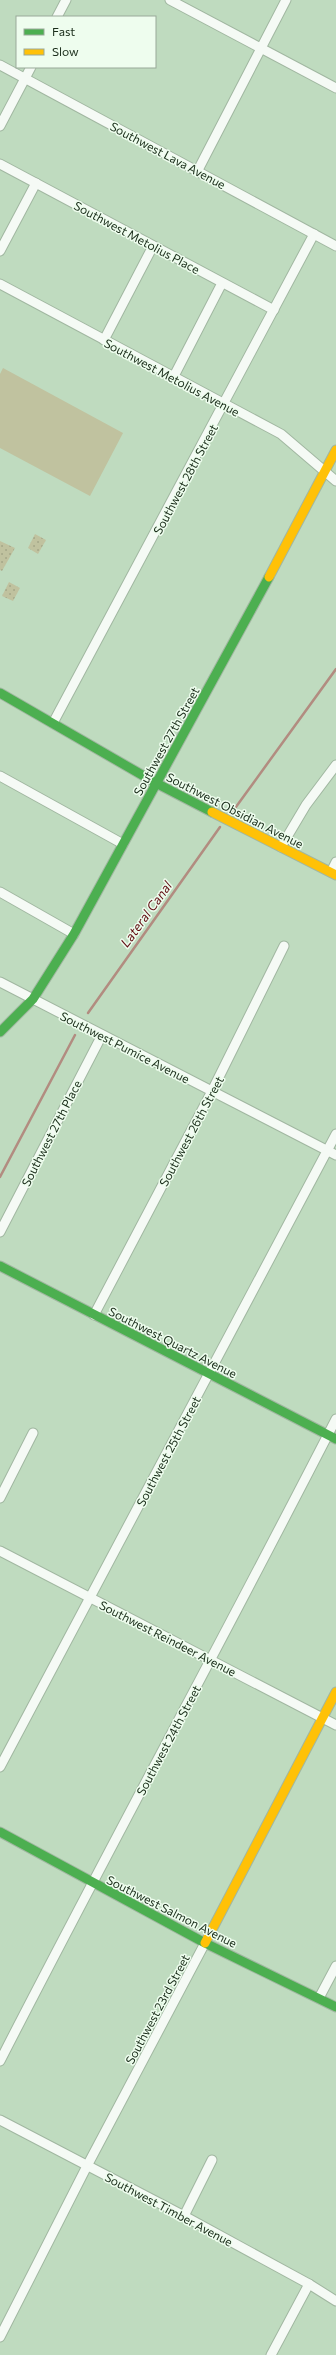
<svg xmlns="http://www.w3.org/2000/svg" width="336" height="2355" font-family="Commissioner,sans-serif">
<style>
.park{fill:url(#park-dots)}
.garden{fill:#c0c29f}
.lines{fill:none;stroke-linecap:round;stroke-linejoin:round}
.stream{stroke:#b28c80;stroke-width:2.5}
.street-casing{stroke:#a1b7a1;stroke-width:11}
.fast-casing{stroke:#a1b7a1;stroke-width:11}
.slow-casing{stroke:#a1b7a1;stroke-width:11}
.street{stroke:#f5faf5;stroke-width:9}
.fast{stroke:#4caf50;stroke-width:9}
.slow{stroke:#ffc107;stroke-width:9}
.labels{text-anchor:middle;dominant-baseline:central;stroke-width:3;stroke-linejoin:round;paint-order:stroke}
.street-label{font-size:12px;fill:#192c19;stroke:#eefdee}
.water-label{font-size:13px;font-style:italic;fill:#610d12;stroke:#eefdee}
</style>
<defs>
<pattern id="park-dots" width="8" height="8" patternUnits="userSpaceOnUse"><rect width="8" height="8" fill="#c0c29f"/><path d="M2 2h.1M6 6h.1" fill="none" stroke="#a4a788" stroke-width="1.8" stroke-linecap="round"/></pattern>
</defs>
<rect width="100%" height="100%" fill="#bfdbbf"/>
<g class="park">
<polygon points="35,534 46,540 38,554 28,548"/>
<polygon points="0,541 15,548 2,571 0,570"/>
<polygon points="9,582 20,588 13,601 2,596"/>
</g>
<polygon class="garden" points="3,368 123,433 90,496 0,448 0,374"/>
<g class="lines">
<g class="stream">
<polyline points="233,811 336,669"/>
<polyline points="88,1013 220,827"/>
<polyline points="0,1177 75,1035"/>
</g>
<g class="street-casing">
<g id="street">
<polyline points="170,0 336,88"/>
<polyline points="57,17 66,0"/>
<polyline points="0,65 336,246"/>
<polyline points="0,126 31,67"/>
<polyline points="0,164 274,310"/>
<polyline points="198,170 286,0"/>
<polyline points="0,251 36,183"/>
<polyline points="0,284 281,434 336,481"/>
<polyline points="104,340 153,246"/>
<polyline points="173,378 222,283"/>
<polyline points="53,723 314,234"/>
<polyline points="0,776 123,844"/>
<polyline points="281,847 306,805 336,765"/>
<polyline points="331,872 336,862"/>
<polyline points="0,892 74,934"/>
<polyline points="0,982 336,1155"/>
<polyline points="0,1232 102,1035"/>
<polyline points="94,1315 212,1091 284,946"/>
<polyline points="0,1498 33,1433"/>
<polyline points="0,1551 336,1725"/>
<polyline points="0,1767 336,1134"/>
<polyline points="319,1998 336,1966"/>
<path d="M0 2061C110 1846 226 1634 336 1419"/>
<polyline points="0,2120 184,2216 309,2284 336,2301"/>
<polyline points="184,2216 212,2160"/>
<polyline points="0,2337 87,2166 205,1943"/>
<polyline points="271,2355 309,2284"/>
</g>
</g>
<g class="fast-casing">
<g id="fast">
<polyline points="0,693 156,783 212,812"/>
<polyline points="0,1032 33,999 74,934 269,577"/>
<polyline points="0,1266 336,1439"/>
<polyline points="0,1832 205,1943 336,2007"/>
</g>
</g>
<g class="slow-casing">
<g id="slow">
<polyline points="269,577 336,450"/>
<polyline points="212,812 336,875"/>
<polyline points="205,1943 336,1692"/>
</g>
</g>
<use href="#street" class="street"/>
<use href="#fast" class="fast"/>
<use href="#slow" class="slow"/>
</g>
<g class="labels">
<g class="street-label">
<text transform="translate(168 155) rotate(28)">Southwest Lava Avenue</text>
<text transform="translate(137 237) rotate(28)">Southwest Metolius Place</text>
<text transform="translate(172 377) rotate(28)">Southwest Metolius Avenue</text>
<text transform="translate(185 479) rotate(-62)">Southwest 28th Street</text>
<text transform="translate(166 741) rotate(-61)">Southwest 27th Street</text>
<text transform="translate(235 810) rotate(27)">Southwest Obsidian Avenue</text>
<text transform="translate(125 1047) rotate(27)">Southwest Pumice Avenue</text>
<text transform="translate(191 1131) rotate(-62)">Southwest 26th Street</text>
<text transform="translate(51 1133) rotate(-63)">Southwest 27th Place</text>
<text transform="translate(173 1342) rotate(27)">Southwest Quartz Avenue</text>
<text transform="translate(168 1451) rotate(-62)">Southwest 25th Street</text>
<text transform="translate(168 1638) rotate(27)">Southwest Reindeer Avenue</text>
<text transform="translate(168 1740) rotate(-62)">Southwest 24th Street</text>
<text transform="translate(172 1911) rotate(27)">Southwest Salmon Avenue</text>
<text transform="translate(157 2009) rotate(-62)">Southwest 23rd Street</text>
<text transform="translate(169 2209) rotate(28)">Southwest Timber Avenue</text>
</g>
<g class="water-label">
<text transform="translate(146 914) rotate(-54)">Lateral Canal</text>
</g>
</g>
<rect x="16" y="16" width="140" height="52" fill="#eefdee" stroke="#99a999"/>
<rect x="24" y="29" width="20" height="6" fill="#4caf50" stroke="#99a999"/>
<text x="52" y="36" font-size="12" fill="#192c19">Fast</text>
<rect x="24" y="49" width="20" height="6" fill="#ffc107" stroke="#99a999"/>
<text x="52" y="56" font-size="12" fill="#192c19">Slow</text>
</svg>
